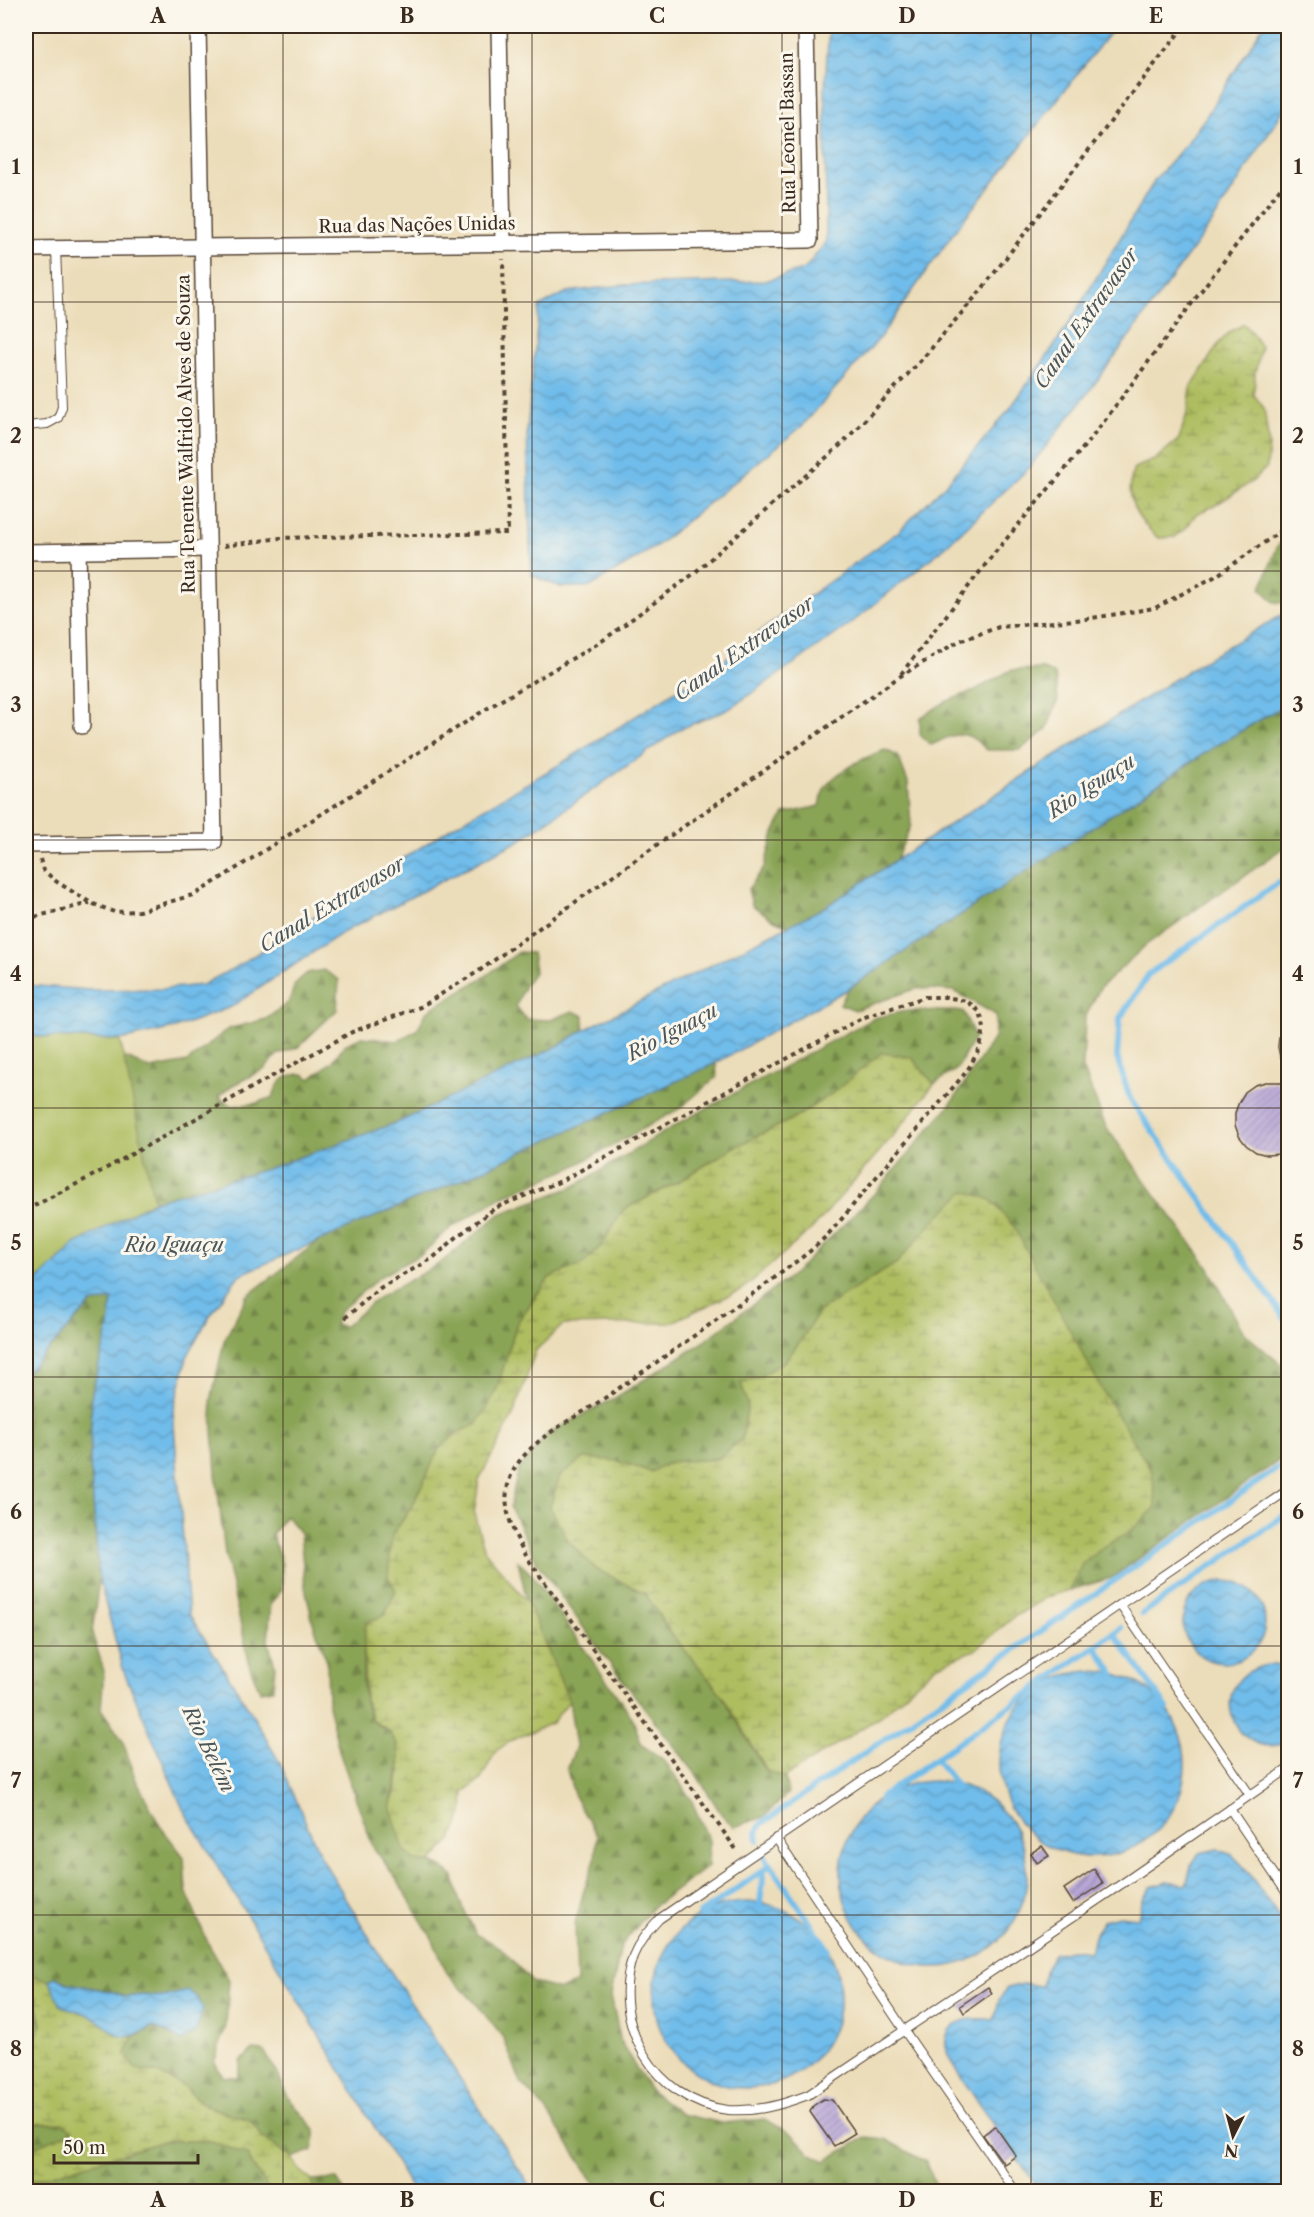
<svg xmlns="http://www.w3.org/2000/svg" width="1314" height="2217" font-family="'Libre Caslon Text',serif">
<style>
.forest{fill:url(#forest-firs);stroke:#62673a;stroke-width:1.5}
.wetland{fill:url(#wetland-marsh);stroke:#74743f;stroke-width:1.5}
.green{fill:#aebd60;stroke:#74743f;stroke-width:1.5}
.water{fill:url(#water-waves);stroke:#567384;stroke-width:1.5}
.lines{fill:none;stroke-linecap:round;stroke-linejoin:round}
.stream{stroke:#70bcea;stroke-width:6}
.building{fill:url(#building-hatch)}
.lane-casing{stroke:#564535;stroke-width:10}
.street-casing{stroke:#564535;stroke-width:18}
.path{stroke:#564535;stroke-width:4;stroke-dasharray:4.5 4.5;stroke-linecap:butt}
.lane{stroke:#fff;stroke-width:8}
.street{stroke:#fff;stroke-width:15}
.grid{fill:none;stroke:#3b2a1e;stroke-width:1.5;stroke-opacity:0.55}
.labels{text-anchor:middle;dominant-baseline:central;stroke-width:6;stroke-linejoin:round;paint-order:stroke}
.street-label{font-size:18px;fill:#3b2a1e;stroke:#fbf7ec}
.water-label{font-size:20px;font-style:italic;fill:#4b565b;stroke:#fbf7ec}
.neatline{fill:none;stroke:#3b2a1e;stroke-width:2}
.grid-label{font-size:20px;text-anchor:middle;font-weight:bold;fill:#3b2a1e}
</style>
<defs>
<pattern id="forest-firs" width="22" height="20" patternUnits="userSpaceOnUse" patternTransform="scale(1.5)"><rect width="22" height="20" fill="#8aa456"/><path d="M5 1l3.5 6h-7zM16 11l3.5 6h-7z" fill="#728647"/></pattern>
<pattern id="wetland-marsh" width="20" height="14" patternUnits="userSpaceOnUse" patternTransform="scale(1.5)"><rect width="20" height="14" fill="#aebd60"/><path d="M1 5h8M5 5V1M11 12h8M15 12V8" fill="none" stroke="#8f9a4f"/></pattern>
<pattern id="water-waves" width="16" height="10" patternUnits="userSpaceOnUse" patternTransform="scale(1.5)"><rect width="16" height="10" fill="#70bcea"/><path d="M0 5q4-4 8 0t8 0" fill="none" stroke="#5d99bd"/></pattern>
<pattern id="building-hatch" width="6" height="6" patternUnits="userSpaceOnUse" patternTransform="scale(1.5)"><rect width="6" height="6" fill="#b8a7d7"/><path d="M-1 1l2-2M0 6l6-6M5 7l2-2" fill="none" stroke="#9788ae"/></pattern>
</defs>
<rect width="100%" height="100%" fill="#fbf7ec"/>
<filter id="ink" filterUnits="userSpaceOnUse"><feTurbulence type="fractalNoise" baseFrequency=".0167" numOctaves="2"/><feDisplacementMap in="SourceGraphic" scale="12" xChannelSelector="R" yChannelSelector="G"/><feConvolveMatrix kernelMatrix="1 2 1 2 8 2 1 2 1" color-interpolation-filters="sRGB"/></filter>
<filter id="wash" filterUnits="userSpaceOnUse"><feTurbulence type="fractalNoise" baseFrequency=".008" numOctaves="4" result="noise"/><feDisplacementMap in="SourceGraphic" scale="24" xChannelSelector="R" yChannelSelector="G"/><feGaussianBlur stdDeviation="1.35" result="paint"/><feColorMatrix in="noise" values="0 0 0 0 0 0 0 0 0 0 0 0 0 0 0 0 0 1.4 0 .05"/><feComposite in="paint" operator="in"/></filter>
<g filter="url(#wash)">
<rect width="100%" height="100%" fill="#ecddba"/>
<g class="forest">
<polygon points="1288,538 1288,604 1274,602 1261,588 1278,545"/>
<path d="M1043 669 1055 674 1058 700 1047 729 1020 750H987C964 727 958 733 931 745L920 735V718L945 702 975 690 1011 670Z"/>
<polygon points="1288,703 1288,845 1146,945 1100,988 1085,1018 1083,1068 1106,1127 1208,1267 1244,1333 1288,1370 1288,1454 1111,1578 1070,1590 1082,1564 1103,1547 1131,1531 1152,1472 1105,1395 931,1224 897,1263 819,1311 802,1339 785,1361 760,1377 741,1383 748,1405 742,1439 718,1459 671,1462 652,1472 617,1461 596,1569 645,1593 670,1632 722,1695 766,1771 785,1777 788,1793 764,1817 734,1827 722,1815 696,1774 604,1656 538,1564 510,1507 518,1471 547,1434 615,1398 699,1345 795,1273 877,1191 952,1102 994,1038 996,1015 954,991 918,988 855,1010 840,1004 848,989 1211,749"/>
<path d="M885 750 898 756 908 782 911 825 896 860 825 907 789 926 774 920 752 905 748 889 764 868 774 833 784 814 820 806C821 802 822 797 823 792 831 773 867 756 885 750Z"/>
<path d="M519 952 532 953 535 971 525 985 516 1006 526 1019 550 1020 573 1011 584 1016V1030L560 1045 399 1122 264 1170 154 1201 75 1244 39 1279 26 1298 102 1052 129 1059 150 1069 187 1062 228 1029 266 1019 289 1002 295 984 307 973 324 970 339 980 337 1010 298 1047 277 1055 265 1069 233 1085 218 1097 233 1106 257 1103 273 1097C278 1079 287 1074 304 1074L310 1079 333 1061 344 1045 362 1037 397 1041 417 1030 427 1011 484 977Z"/>
<path d="M905 1011H963L975 1037 957 1069 934 1084 911 1057 833 1093 795 1118 733 1148 678 1182 623 1210 601 1246 584 1263 549 1278 517 1323 496 1392 476 1425 457 1433 439 1449 412 1507 392 1535 396 1590 385 1615 366 1623C364 1647 358 1697 371 1718 378 1729 395 1731 398 1748 403 1769 393 1786 391 1806 390 1814 411 1851 415 1861L431 1862 442 1867 454 1877 459 1899 476 1934 500 1947 532 1982 560 1990 577 1983 575 1924 584 1890 595 1859 597 1835 575 1798 567 1770 576 1746 569 1701 527 1601 518 1561 533 1576 632 1717 642 1745 664 1760 691 1799 709 1841 708 1866 652 1908 621 1946 611 1995 621 2043 649 2089 681 2114 722 2123 765 2119 793 2135 810 2153 825 2161 866 2137 885 2139 926 2162 938 2191H600L545 2109 521 2083 504 2039 479 2007 447 1973 432 1938 397 1880 373 1847 340 1754 328 1705 327 1661 313 1623 305 1587 300 1533 286 1516 272 1534 282 1564V1589L271 1603 268 1641 275 1665 273 1689 260 1691 251 1670 225 1555 216 1474 211 1401 224 1341 247 1296 320 1240 463 1179 716 1063 717 1077 679 1109 573 1167 501 1197 451 1228 422 1254 381 1276 340 1311 335 1325 345 1326 379 1297 439 1264 500 1214 575 1186 681 1122 874 1018Z"/>
<polygon points="112,1299 109,1327 92,1392 90,1461 99,1579 92,1633 104,1671 101,1709 123,1741 135,1778 160,1826 184,1857 186,1891 208,1943 229,1980 226,2026 214,2063 224,2077 238,2077 241,2061 252,2050 264,2051 277,2072 288,2097 316,2131 312,2151 292,2158 263,2138 250,2120 205,2106 183,2086 159,2074 136,2069 125,2054 134,2037 153,2027 167,2032 181,2041 188,1991 163,1997 142,1995 126,1997 114,1992 67,1983 55,1977 49,1980 26,1974 26,1373 91,1304"/>
<polygon points="26,1991 36,1999 42,2025 35,2038 26,2042"/>
<polygon points="63,2123 74,2131 26,2150 26,2124"/>
<polygon points="164,2141 212,2141 247,2155 269,2191 26,2192 26,2182"/>
<polygon points="337,2179 344,2191 313,2191 312,2181"/>
</g>
<g class="wetland">
<path d="M1244 324 1252 333 1261 347 1255 374 1254 395 1264 408 1269 445 1267 467 1253 481 1214 506 1196 514 1187 527 1175 537 1158 538C1135 517 1124 499 1134 468L1154 460 1179 439 1188 410 1191 387 1219 343 1231 331Z"/>
<polygon points="881,1053 911,1057 934,1084 897,1131 816,1225 743,1289 670,1323 563,1325 536,1350 513,1416 479,1480 474,1514 485,1551 527,1601 569,1701 552,1723 512,1740 496,1751 480,1781 464,1792 463,1813 452,1839 431,1862 415,1861 404,1849 391,1809 400,1771 398,1746 389,1731 372,1720 365,1700 364,1644 366,1623 385,1615 396,1590 388,1577 392,1535 412,1507 439,1449 457,1433 476,1425 496,1392 517,1323 549,1278 584,1263 601,1246 623,1210 678,1182 733,1148 795,1118 833,1093"/>
<polygon points="965,1191 991,1200 1014,1227 1105,1395 1152,1472 1156,1507 1131,1531 1103,1547 1082,1564 1070,1590 1047,1597 1014,1617 975,1650 936,1666 881,1716 785,1777 767,1771 722,1695 670,1632 645,1593 596,1569 569,1542 550,1507 560,1476 584,1458 617,1461 651,1472 671,1462 718,1459 742,1439 748,1405 741,1383 760,1377 785,1361 802,1339 819,1311 897,1263 931,1224"/>
<polygon points="26,1974 49,1980 61,2006 88,2014 106,2025 116,2035 134,2037 125,2054 136,2069 159,2074 183,2086 205,2106 250,2120 263,2138 292,2158 300,2171 312,2181 313,2191 269,2191 247,2155 212,2141 164,2141 26,2182 26,2150 73,2131 63,2123 26,2124 26,2042 35,2038 42,2025 36,1999 26,1991"/>
</g>
<polygon class="green" points="26,1036 120,1040 154,1201 75,1244 39,1279 26,1298"/>
<g class="water">
<polygon points="829,26 1115,26 957,228 878,340 802,426 654,548 590,587 560,587 531,575 527,430 539,307 567,292 623,285 765,281 805,269 826,242 825,87"/>
<polygon points="1263,26 1288,26 1288,103 1213,221 1088,393 1029,468 944,548 849,625 729,709 680,729 522,839 344,932 231,1007 175,1028 120,1040 26,1036 26,985 90,990 162,989 202,985 236,967 452,827 562,763 723,661 750,639 898,532 944,486 1009,410 1065,330 1155,180 1187,143 1207,115"/>
<polygon points="1288,611 1288,703 1211,749 848,989 716,1063 463,1179 239,1275 209,1317 187,1357 173,1412 189,1614 252,1714 280,1763 321,1857 378,1952 533,2191 413,2191 183,1809 124,1672 99,1579 90,1461 92,1392 109,1327 112,1299 91,1304 26,1373 26,1298 39,1279 75,1244 154,1201 264,1170 399,1122 560,1045 584,1030 825,907 1028,773 1208,658"/>
<circle cx="1224" cy="1622" r="41"/>
<path d="M1275 1664 1288 1668V1742C1230 1765 1200 1671 1275 1664Z"/>
<circle cx="1092" cy="1764" r="93"/>
<circle cx="934" cy="1874" r="93"/>
<path d="M1218 1849 1232 1855 1246 1869 1288 1930V2191H1040L956 2070C953 2064 947 2055 946 2048 943 2018 972 2017 994 2020L999 2000 1007 1988 1023 1984 1042 1986 1046 1967 1054 1954 1071 1950 1090 1952 1095 1933 1104 1920 1119 1916 1138 1918 1143 1899 1151 1887 1167 1882 1186 1885 1191 1866 1199 1853Z"/>
<circle cx="747" cy="1995" r="93"/>
<path d="M55 1977 67 1983 114 1992 126 1997 142 1995 163 1997 188 1991 197 1997 203 2009 195 2033 181 2041 167 2032 153 2027C112 2048 122 2031 89 2015 81 2011 70 2009 61 2006L49 1980Z"/>
</g>
<g class="lines">
<g class="stream">
<polyline points="1288,876 1149,974 1120,1018 1117,1057 1130,1099 1288,1323"/>
<polyline points="1142,1614 1288,1513"/>
<polyline points="1114,1633 1167,1708"/>
<polyline points="1095,1646 1114,1674"/>
<polyline points="936,1759 955,1784"/>
<polyline points="881,1797 1121,1628"/>
<polyline points="758,1840 757,1832 761,1824 1288,1461"/>
<polyline points="764,1856 828,1949"/>
<polyline points="760,1903 764,1870"/>
<polyline points="700,1914 771,1865"/>
</g>
</g>
<g id="blocks">
<g class="building">
<polygon points="1288,1023 1288,1069 1280,1057 1278,1047 1279,1037"/>
<polygon points="1266,1082 1278,1082 1288,1086 1288,1151 1279,1154 1267,1155 1256,1152 1246,1145 1239,1136 1235,1125 1235,1113 1239,1102 1245,1092 1255,1085"/>
<polygon points="1042,1846 1049,1856 1037,1863 1031,1853"/>
<polygon points="1094,1869 1103,1883 1073,1903 1064,1889"/>
<polygon points="988,1987 992,1993 964,2013 960,2006"/>
<polygon points="823,2099 832,2100 855,2133 834,2146 810,2112 813,2106"/>
<polygon points="995,2126 1016,2156 1004,2164 983,2135"/>
</g>
</g>
</g>
<g filter="url(#ink)">
<use href="#blocks" fill-opacity="0" stroke="#564535" stroke-width="1.5"/>
<g class="lines">
<g class="lane-casing">
<g id="lane">
<polyline points="26,426 47,424 58,418 62,407 56,248"/>
<polyline points="1288,961 1288,960"/>
<path d="M1288 1490 659 1919C649 1930 639 1941 633 1956 609 2023 656 2102 728 2110 757 2112 781 2105 808 2095L1126 1881 1288 1769"/>
<polyline points="1120,1605 1250,1795"/>
<polyline points="1230,1809 1288,1895"/>
<polyline points="776,1838 904,2030 1016,2192"/>
</g>
</g>
<g class="street-casing">
<g id="street">
<polyline points="499,26 503,243"/>
<polyline points="26,249 810,240 806,26"/>
<polyline points="78,551 82,726"/>
<polyline points="26,552 208,549"/>
<polyline points="26,845 214,842 198,26"/>
</g>
</g>
<g class="path">
<polyline points="224,546 280,538 508,533 503,259"/>
<polyline points="901,674 992,556 1093,436 1210,279 1288,178"/>
<polyline points="40,859 43,870 57,882 91,903 114,912 139,911 196,894 488,708 602,641 692,575 844,442 924,357 982,289 1184,26"/>
<polyline points="26,919 90,903"/>
<polyline points="26,1210 94,1175 352,1032 420,1007 479,971 595,888 899,677 959,641 999,627 1086,619 1155,608 1216,576 1288,526"/>
<path d="M345 1318 380 1288 433 1258 458 1236 495 1208 561 1181 862 1018 925 997H946L967 1001 980 1012 984 1028 980 1048 967 1071C934 1110 900 1149 867 1188 848 1211 829 1237 805 1255 739 1305 670 1353 602 1400 572 1420 537 1435 516 1466 496 1498 511 1530 528 1559L738 1852"/>
</g>
<use href="#lane" class="lane"/>
<use href="#street" class="street"/>
</g>
</g>
<path class="grid" d="M283 26V2192M532 26V2192M782 26V2192M1031 26V2192M26 302H1288M26 571H1288M26 840H1288M26 1108H1288M26 1377H1288M26 1646H1288M26 1915H1288"/>
<g class="labels">
<g class="street-label">
<text transform="translate(788 133) rotate(-91)">Rua Leonel Bassan</text>
<text transform="translate(417 225) rotate(-1)">Rua das Nações Unidas</text>
<text transform="translate(186 434) rotate(-91)">Rua Tenente Walfrido Alves de Souza</text>
</g>
<g class="water-label">
<text transform="translate(1086 318) rotate(-55)">Canal Extravasor</text>
<text transform="translate(744 648) rotate(-35)">Canal Extravasor</text>
<text transform="translate(1091 786) rotate(-33)">Rio Iguaçu</text>
<text transform="translate(332 904) rotate(-31)">Canal Extravasor</text>
<text transform="translate(672 1032) rotate(-28)">Rio Iguaçu</text>
<text x="174" y="1245">Rio Iguaçu</text>
<text transform="translate(209 1749) rotate(64)">Rio Belém</text>
</g>
</g>
<rect width="1314" height="2217" fill="none" stroke="#fbf7ec" stroke-width="66"/>
<g transform="translate(1233 2136) rotate(186)" stroke="#fbf7ec" stroke-width="4.5" paint-order="stroke">
<path d="M0-4.5L10 22L0 15L-10 22Z" fill="#3b2a1e"/>
<text y="-9" font-size="16" font-weight="bold" text-anchor="middle" fill="#3b2a1e">N</text>
</g>
<path d="M54 2154v9h144v-9" fill="none" stroke="#3b2a1e" stroke-width="3"/>
<text x="63" y="2154" font-size="18" fill="#3b2a1e" stroke="#fbf7ec" stroke-width="4.5" paint-order="stroke">50 m</text>
<rect x="33" y="33" width="1248" height="2151" class="neatline"/>
<g class="grid-label">
<text x="158" y="23">A</text>
<text x="407" y="23">B</text>
<text x="657" y="23">C</text>
<text x="907" y="23">D</text>
<text x="1156" y="23">E</text>
<text x="16" y="174">1</text>
<text x="1298" y="174">1</text>
<text x="16" y="443">2</text>
<text x="1298" y="443">2</text>
<text x="16" y="712">3</text>
<text x="1298" y="712">3</text>
<text x="16" y="981">4</text>
<text x="1298" y="981">4</text>
<text x="16" y="1250">5</text>
<text x="1298" y="1250">5</text>
<text x="16" y="1519">6</text>
<text x="1298" y="1519">6</text>
<text x="16" y="1788">7</text>
<text x="1298" y="1788">7</text>
<text x="16" y="2056">8</text>
<text x="1298" y="2056">8</text>
<text x="158" y="2207">A</text>
<text x="407" y="2207">B</text>
<text x="657" y="2207">C</text>
<text x="907" y="2207">D</text>
<text x="1156" y="2207">E</text>
</g>
</svg>
